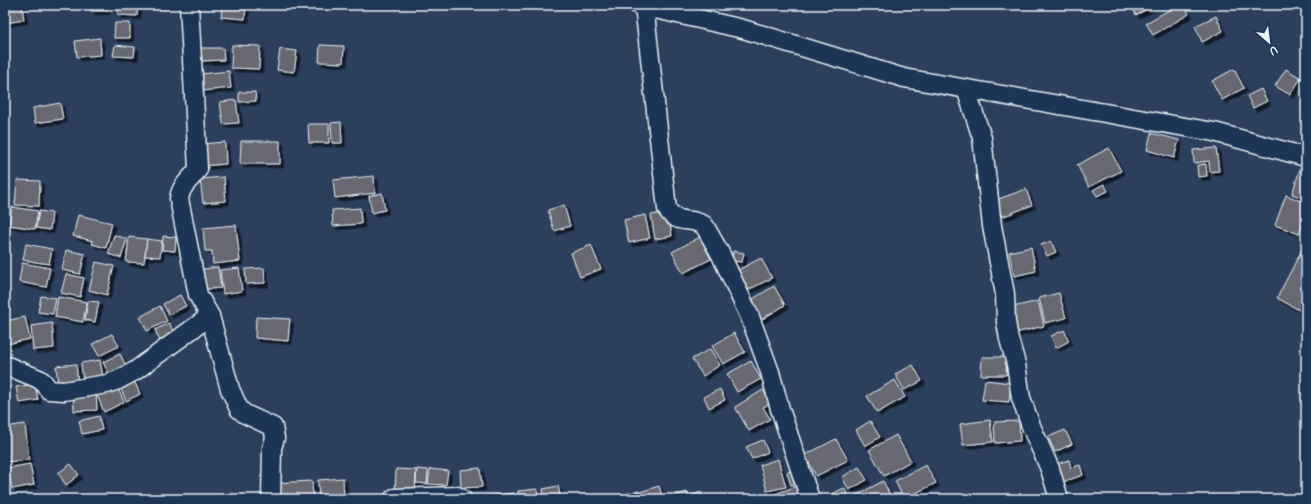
<svg xmlns="http://www.w3.org/2000/svg" width="1311" height="504" font-family="Pangolin,sans-serif">
<style>
.building{fill:#686871;stroke:#e8f1f8;filter:url(#shadow)}
.lines{fill:none;stroke-linecap:round;stroke-linejoin:round}
.minor-casing{stroke:#e8f1f8;stroke-width:21}
.minor{stroke:#1d3557;stroke-width:18}
</style>
<defs>
<filter id="shadow"><feDropShadow dx="3.5" dy="3.5" stdDeviation="0" flood-color="#0009"/></filter>
</defs>
<rect width="100%" height="100%" fill="#2c3f5c"/>
<filter id="ink" filterUnits="userSpaceOnUse"><feTurbulence type="fractalNoise" baseFrequency=".025" numOctaves="2"/><feDisplacementMap in="SourceGraphic" scale="8" xChannelSelector="R" yChannelSelector="G"/><feConvolveMatrix kernelMatrix="1 2 1 2 8 2 1 2 1" color-interpolation-filters="sRGB"/></filter>
<g filter="url(#ink)">
<g class="building">
<polygon points="5,5 22,5 24,20 5,23"/>
<polygon points="92,5 111,5 111,8 106,8 106,11 91,11"/>
<polygon points="118,5 138,5 137,16 118,15"/>
<polygon points="222,5 246,5 245,19 221,17"/>
<polygon points="1131,5 1150,5 1151,7 1136,15"/>
<polygon points="1178,5 1184,5 1189,14 1153,35 1146,23"/>
<polygon points="1216,16 1223,31 1202,42 1195,26"/>
<polygon points="115,23 130,23 130,38 114,38"/>
<polygon points="100,38 101,55 77,57 75,41"/>
<polygon points="115,45 135,47 134,57 113,56"/>
<polygon points="232,45 260,46 259,69 231,68"/>
<polygon points="320,45 344,46 343,63 319,62"/>
<polygon points="200,48 223,48 224,60 200,61"/>
<polygon points="280,49 297,51 294,72 277,70"/>
<polygon points="1234,69 1244,88 1222,100 1212,81"/>
<polygon points="1286,69 1301,78 1290,95 1275,86"/>
<polygon points="229,71 231,88 203,91 201,74"/>
<polygon points="1261,89 1267,101 1253,108 1247,96"/>
<polygon points="239,92 255,92 256,101 239,102"/>
<polygon points="236,100 239,123 223,124 220,102"/>
<polygon points="60,103 63,119 35,123 33,108"/>
<polygon points="341,122 342,143 332,143 331,123"/>
<polygon points="308,124 329,124 329,143 309,143"/>
<polygon points="1151,133 1179,140 1174,158 1147,150"/>
<polygon points="241,141 280,141 280,164 240,164"/>
<polygon points="225,142 226,164 202,166 200,144"/>
<polygon points="1109,148 1121,171 1089,187 1077,165"/>
<polygon points="1216,148 1219,171 1210,172 1209,161 1194,163 1193,150"/>
<polygon points="1302,163 1306,165 1306,199 1292,194"/>
<polygon points="1206,164 1207,176 1198,177 1197,165"/>
<polygon points="374,176 375,193 335,198 333,180"/>
<polygon points="224,177 226,201 203,203 200,179"/>
<polygon points="17,180 40,181 39,206 15,205"/>
<polygon points="1104,184 1108,191 1097,196 1093,190"/>
<polygon points="1026,189 1032,205 1002,217 996,200"/>
<polygon points="382,193 385,210 372,213 369,196"/>
<polygon points="1286,195 1306,203 1306,215 1299,234 1275,225"/>
<polygon points="564,205 570,226 554,231 548,210"/>
<polygon points="12,207 38,211 35,229 9,225"/>
<polygon points="360,208 361,224 333,226 332,210"/>
<polygon points="39,211 52,213 50,230 36,228"/>
<polygon points="668,212 672,236 655,239 651,215"/>
<polygon points="78,215 112,223 106,248 92,244 93,241 73,236"/>
<polygon points="645,215 650,238 629,243 624,220"/>
<polygon points="236,225 240,261 213,264 212,251 205,251 203,228"/>
<polygon points="114,235 127,239 121,258 108,254"/>
<polygon points="163,236 176,237 175,251 162,250"/>
<polygon points="129,237 147,239 144,263 126,262"/>
<polygon points="700,237 711,259 683,273 672,252"/>
<polygon points="147,239 162,241 160,257 145,256"/>
<polygon points="1051,241 1056,252 1047,256 1041,245"/>
<polygon points="1306,242 1306,302 1301,311 1277,298"/>
<polygon points="26,244 52,249 49,264 23,260"/>
<polygon points="591,245 601,269 580,277 571,253"/>
<polygon points="1031,247 1036,271 1014,276 1009,252"/>
<polygon points="66,250 85,254 80,274 62,270"/>
<polygon points="733,251 744,253 742,262 732,261"/>
<polygon points="761,258 772,278 746,291 736,271"/>
<polygon points="96,262 114,266 107,295 89,290"/>
<polygon points="22,263 50,268 46,287 19,282"/>
<polygon points="218,267 221,288 199,290 197,270"/>
<polygon points="239,268 242,291 223,294 220,270"/>
<polygon points="264,268 265,283 246,284 245,269"/>
<polygon points="66,274 84,278 80,297 61,293"/>
<polygon points="774,286 785,305 759,321 748,302"/>
<polygon points="1059,293 1066,318 1045,323 1039,298"/>
<polygon points="180,295 186,306 169,315 163,304"/>
<polygon points="41,296 56,298 53,314 38,312"/>
<polygon points="58,297 87,302 83,322 55,317"/>
<polygon points="88,301 99,302 95,322 85,320"/>
<polygon points="1038,301 1044,326 1015,333 1009,308"/>
<polygon points="160,306 167,321 147,331 140,317"/>
<polygon points="25,317 30,339 7,344 5,332 5,321"/>
<polygon points="256,317 290,319 288,341 255,338"/>
<polygon points="52,323 54,348 33,350 31,326"/>
<polygon points="169,323 175,334 160,341 155,330"/>
<polygon points="1064,330 1069,341 1056,348 1051,336"/>
<polygon points="734,333 745,352 723,364 712,346"/>
<polygon points="112,334 119,346 99,356 92,344"/>
<polygon points="710,349 720,365 703,376 692,359"/>
<polygon points="120,354 127,368 110,377 103,362"/>
<polygon points="982,357 1007,357 1006,375 981,375"/>
<polygon points="100,360 103,377 83,381 81,363"/>
<polygon points="751,361 761,379 737,392 727,374"/>
<polygon points="76,364 78,382 58,384 56,366"/>
<polygon points="913,365 922,381 904,390 895,374"/>
<polygon points="133,378 140,394 126,401 119,384"/>
<polygon points="895,380 905,397 877,413 867,396"/>
<polygon points="985,380 1011,383 1009,402 982,400"/>
<polygon points="35,384 38,400 19,403 16,387"/>
<polygon points="117,386 124,402 104,412 97,395"/>
<polygon points="720,389 725,400 709,408 704,397"/>
<polygon points="763,390 771,403 763,407 770,419 749,431 735,407"/>
<polygon points="96,391 97,410 74,411 73,393"/>
<polygon points="99,416 102,430 82,434 79,421"/>
<polygon points="990,420 993,442 963,445 960,424"/>
<polygon points="870,421 880,437 865,446 856,430"/>
<polygon points="1019,421 1020,441 995,443 994,422"/>
<polygon points="25,424 29,460 5,462 5,427"/>
<polygon points="1065,430 1072,444 1055,452 1048,437"/>
<polygon points="896,435 911,461 884,476 869,450"/>
<polygon points="836,439 848,460 816,476 805,455"/>
<polygon points="763,440 768,452 752,459 746,447"/>
<polygon points="778,459 786,487 767,491 760,465"/>
<polygon points="1069,460 1071,468 1080,465 1083,475 1063,482 1057,464"/>
<polygon points="30,464 34,485 12,489 8,468"/>
<polygon points="71,464 79,475 66,485 58,473"/>
<polygon points="926,465 936,483 904,499 895,481"/>
<polygon points="859,467 867,480 849,490 842,477"/>
<polygon points="480,468 482,487 461,488 460,470"/>
<polygon points="396,469 416,470 415,494 395,493"/>
<polygon points="417,469 428,470 427,484 416,483"/>
<polygon points="430,469 448,471 446,485 428,484"/>
<polygon points="796,469 800,482 791,485 787,472"/>
<polygon points="343,478 344,499 319,499 318,480"/>
<polygon points="312,481 313,499 275,499 274,483"/>
<polygon points="883,481 891,497 888,499 856,499 855,496"/>
<polygon points="802,484 807,499 776,499 775,494"/>
<polygon points="558,486 561,499 545,499 543,489"/>
<polygon points="659,486 663,499 642,499 640,492"/>
<polygon points="844,488 850,499 822,499"/>
<polygon points="537,489 538,499 518,499 518,491"/>
<polygon points="639,491 641,499 623,499 622,495"/>
<polygon points="687,492 689,499 667,499 667,498"/>
<polygon points="701,492 703,499 689,499 688,497"/>
<polygon points="514,493 514,499 477,499 477,497"/>
</g>
<g class="lines">
<g class="minor-casing">
<g id="minor">
<path d="M189 5 198 169C191 180 181 184 179 199L198 295 210 316 230 389 239 409 245 414 273 427 275 438 272 448 271 499"/>
<polyline points="638,5 743,29 904,78 1214,132 1306,157"/>
<path d="M644 5 667 209C678 226 689 216 704 225L720 253 750 317 770 372 780 409 810 499"/>
<polyline points="966,89 982,138 992,226 1005,294 1006,322 1009,339 1016,364 1021,398 1031,426 1050,469 1059,499"/>
<polyline points="5,365 39,379 43,382 49,390 64,391 107,384 118,380 135,371 210,316"/>
<polyline points="394,498 457,496 462,499"/>
</g>
</g>
<use href="#minor" class="minor"/>
</g>
</g>
<rect width="1311" height="504" fill="none" stroke="#1d3557" stroke-width="20"/>
<rect x="10" y="10" width="1291" height="484" fill="none" stroke="#e8f1f8" stroke-width="1.5" filter="url(#ink)"/>
<g transform="translate(1269 42) rotate(152)" stroke="#1d3557" stroke-width="3" paint-order="stroke">
<path d="M0-3L7 15L0 10L-7 15Z" fill="#e8f1f8"/>
<text y="-6" font-size="11" font-weight="bold" text-anchor="middle" fill="#e8f1f8">U</text>
</g>
</svg>
